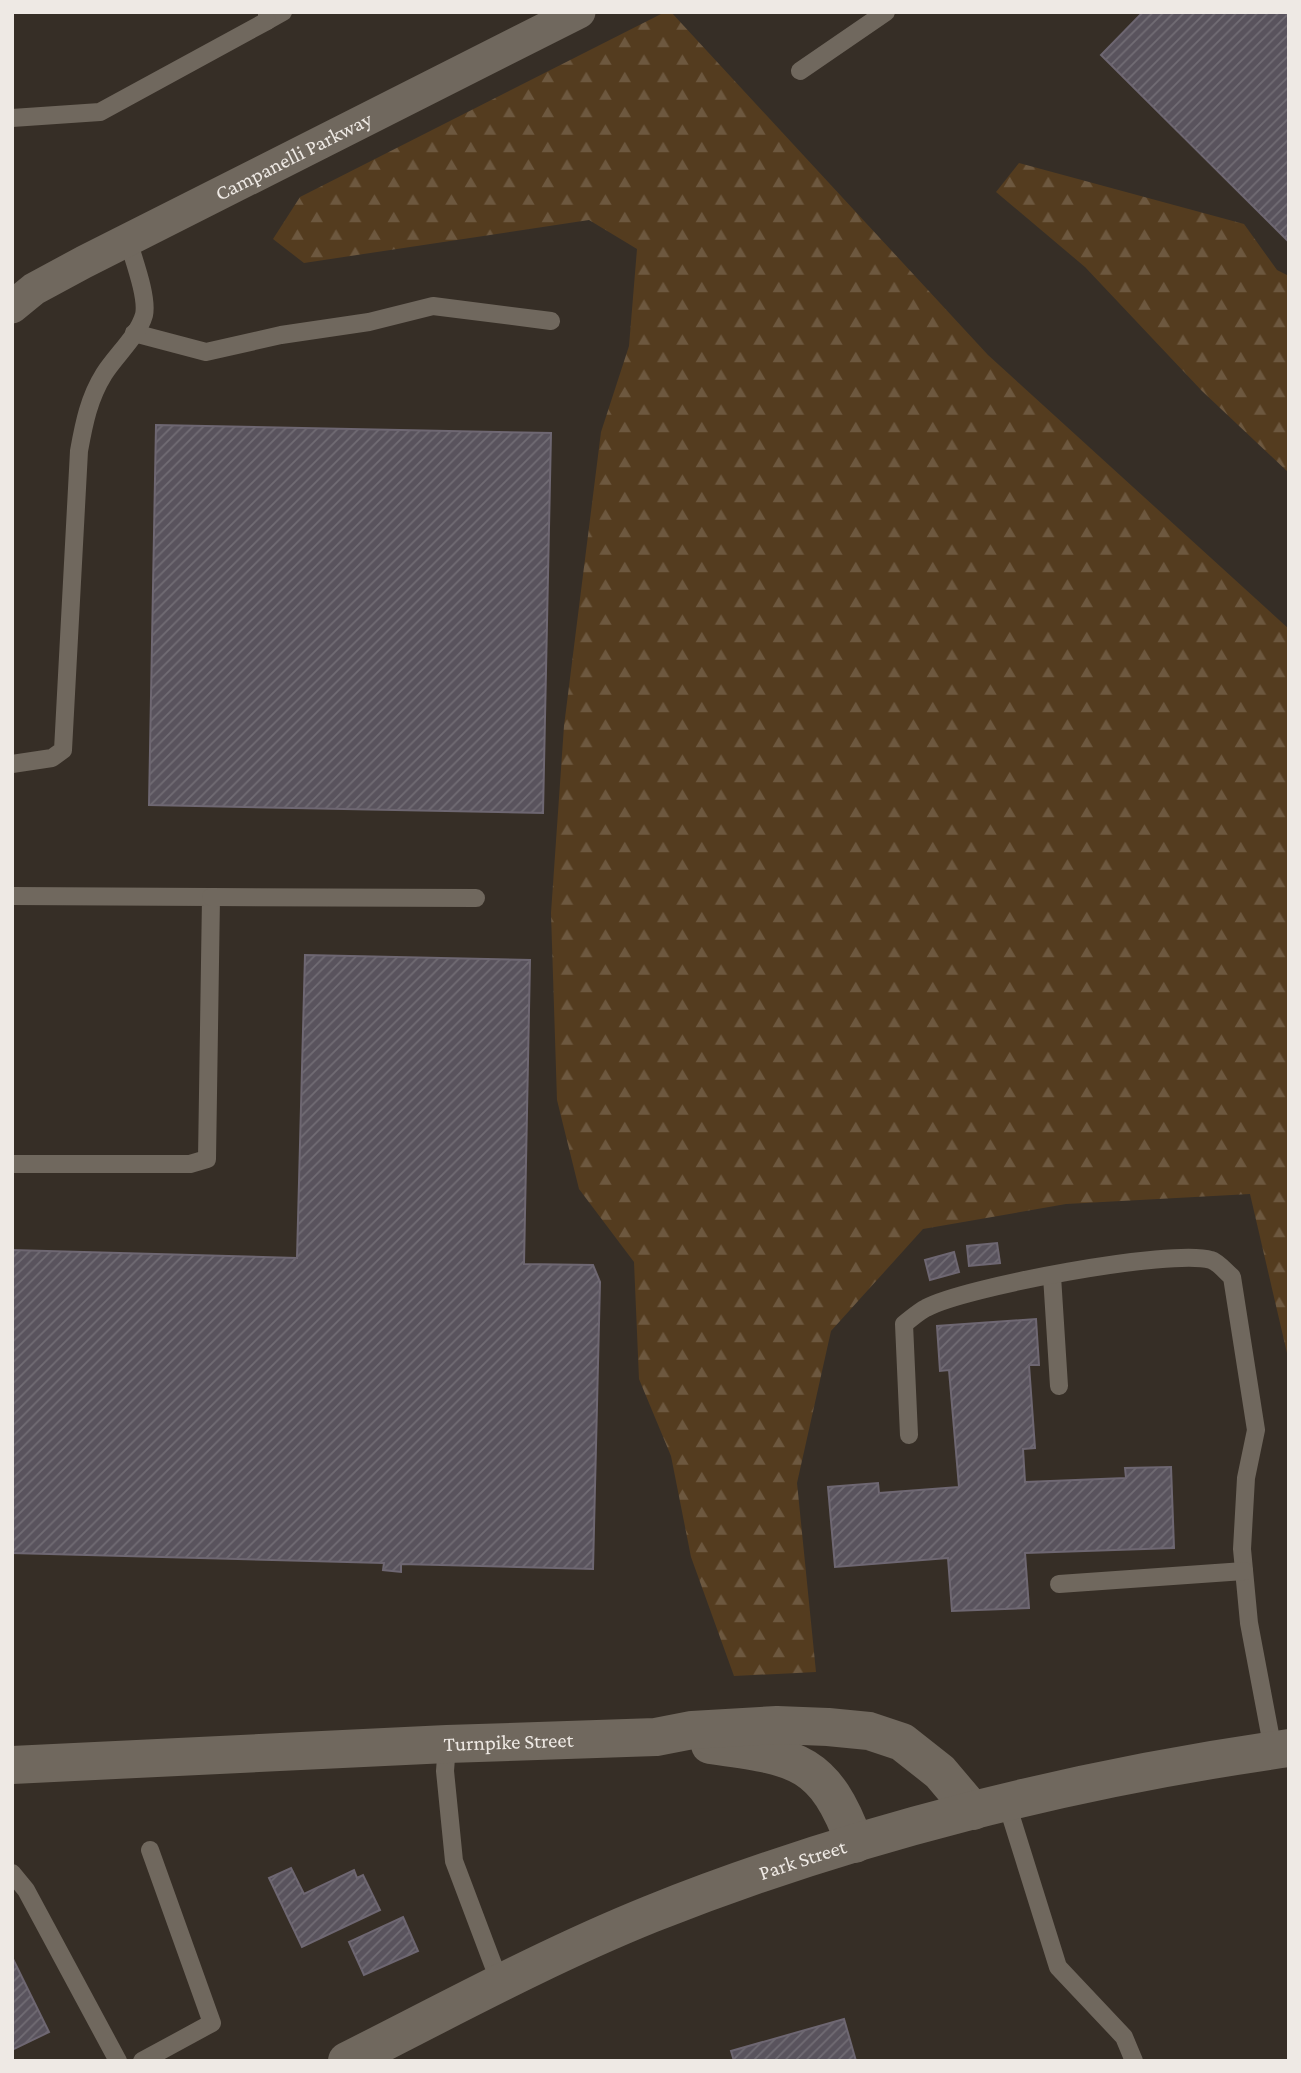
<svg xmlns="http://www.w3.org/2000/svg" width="1301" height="2073" font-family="'Crimson Pro',serif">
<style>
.forest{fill:url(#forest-firs)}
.building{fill:url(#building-hatch);stroke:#6e6772;stroke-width:2}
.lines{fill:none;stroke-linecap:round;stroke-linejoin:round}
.lane{stroke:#70685e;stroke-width:18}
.street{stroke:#70685e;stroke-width:33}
.secondary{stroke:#70685e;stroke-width:38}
.labels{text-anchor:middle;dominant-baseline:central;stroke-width:6;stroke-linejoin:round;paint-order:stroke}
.street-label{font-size:21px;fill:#eee9e4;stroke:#362e26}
</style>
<defs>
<pattern id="forest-firs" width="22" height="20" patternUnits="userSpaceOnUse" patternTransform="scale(1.75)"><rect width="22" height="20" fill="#543c1f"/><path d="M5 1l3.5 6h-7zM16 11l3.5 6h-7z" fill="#6d583f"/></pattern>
<pattern id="building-hatch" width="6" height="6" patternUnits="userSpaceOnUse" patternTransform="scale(1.75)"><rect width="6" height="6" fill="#59535d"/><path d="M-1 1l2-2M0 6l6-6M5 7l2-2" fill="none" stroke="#716c74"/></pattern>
</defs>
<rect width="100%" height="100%" fill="#362e26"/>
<g class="forest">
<polygon points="665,12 671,12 988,355 1289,629 1289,1632 1287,1353 1250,1194 1066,1204 923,1229 831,1331 797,1483 816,1672 734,1676 691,1557 671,1456 639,1379 634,1262 579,1189 557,1100 551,913 564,726 601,432 629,346 637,249 589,220 304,263 273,239 300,197"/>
<polygon points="1019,163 1244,224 1277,270 1289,276 1289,473 1202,391 1085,267 996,192"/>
</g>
<g class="building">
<polygon points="1143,12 1289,12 1289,242 1101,55"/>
<polygon points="156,425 551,433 543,813 149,805"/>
<polygon points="305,955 530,960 524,1264 593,1265 600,1282 593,1569 401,1564 401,1572 383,1570 384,1563 12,1553 12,1250 297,1258"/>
<polygon points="997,1243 1000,1263 969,1266 967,1246"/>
<polygon points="954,1252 959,1272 930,1280 925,1260"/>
<polygon points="1036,1319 1039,1365 1029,1365 1035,1448 1023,1449 1025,1482 1126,1478 1125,1468 1171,1467 1174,1548 1025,1553 1029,1608 952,1611 948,1558 835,1567 828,1487 878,1483 879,1493 959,1487 949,1370 940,1371 937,1326"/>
<polygon points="291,1868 304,1894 354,1870 357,1878 363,1875 380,1910 302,1947 269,1878"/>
<polygon points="403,1917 418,1951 364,1975 349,1942"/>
<polygon points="12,1957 49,2032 12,2050"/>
<polygon points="844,2019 856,2061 734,2061 731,2051"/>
</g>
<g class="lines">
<g class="lane">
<polyline points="267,12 267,21 283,12"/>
<polyline points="800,71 886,12"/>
<polyline points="12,118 100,112 267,21"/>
<polyline points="134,333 206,352 281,335 369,322 433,306 551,321"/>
<path d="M12 764 52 758 63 750 79 451C84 423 89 398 104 374 116 355 138 336 144 315 148 297 133 258 128 240"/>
<polyline points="12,896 211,897 207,1159 190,1164 12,1164"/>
<polyline points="211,897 476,898"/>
<polyline points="1052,1276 1059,1386"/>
<path d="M909 1435 904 1324C911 1319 918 1312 926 1308 964 1287 1173 1248 1211 1260 1218 1262 1226 1272 1232 1277L1256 1430 1246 1478 1242 1549 1249 1623 1273 1750"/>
<polyline points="1059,1584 1244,1571"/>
<polyline points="447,1744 445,1771 454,1861 500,1983"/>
<polyline points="1007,1804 1058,1967 1124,2037 1134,2061"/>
<polyline points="12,1873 26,1890 118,2061"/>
<polyline points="142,2061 212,2023 150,1850"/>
</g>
<path class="street" id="s1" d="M12 307 34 289 84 262 579 12"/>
<g class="secondary">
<path d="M710 1745C795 1757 824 1758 855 1844"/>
<path id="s2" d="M12 1765 447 1744 656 1737 692 1730 777 1725 828 1727 869 1731 902 1742 940 1772 973 1811"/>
<path id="s3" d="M347 2061C448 2010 547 1956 651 1914 851 1834 1076 1778 1289 1748"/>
</g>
</g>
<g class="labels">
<g class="street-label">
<text stroke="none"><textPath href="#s1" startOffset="320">Campanelli Parkway</textPath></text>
<text stroke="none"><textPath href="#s2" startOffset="497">Turnpike Street</textPath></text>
<text stroke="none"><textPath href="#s3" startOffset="499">Park Street</textPath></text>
</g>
</g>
<rect width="1301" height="2073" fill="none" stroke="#eee9e4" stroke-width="28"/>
</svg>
